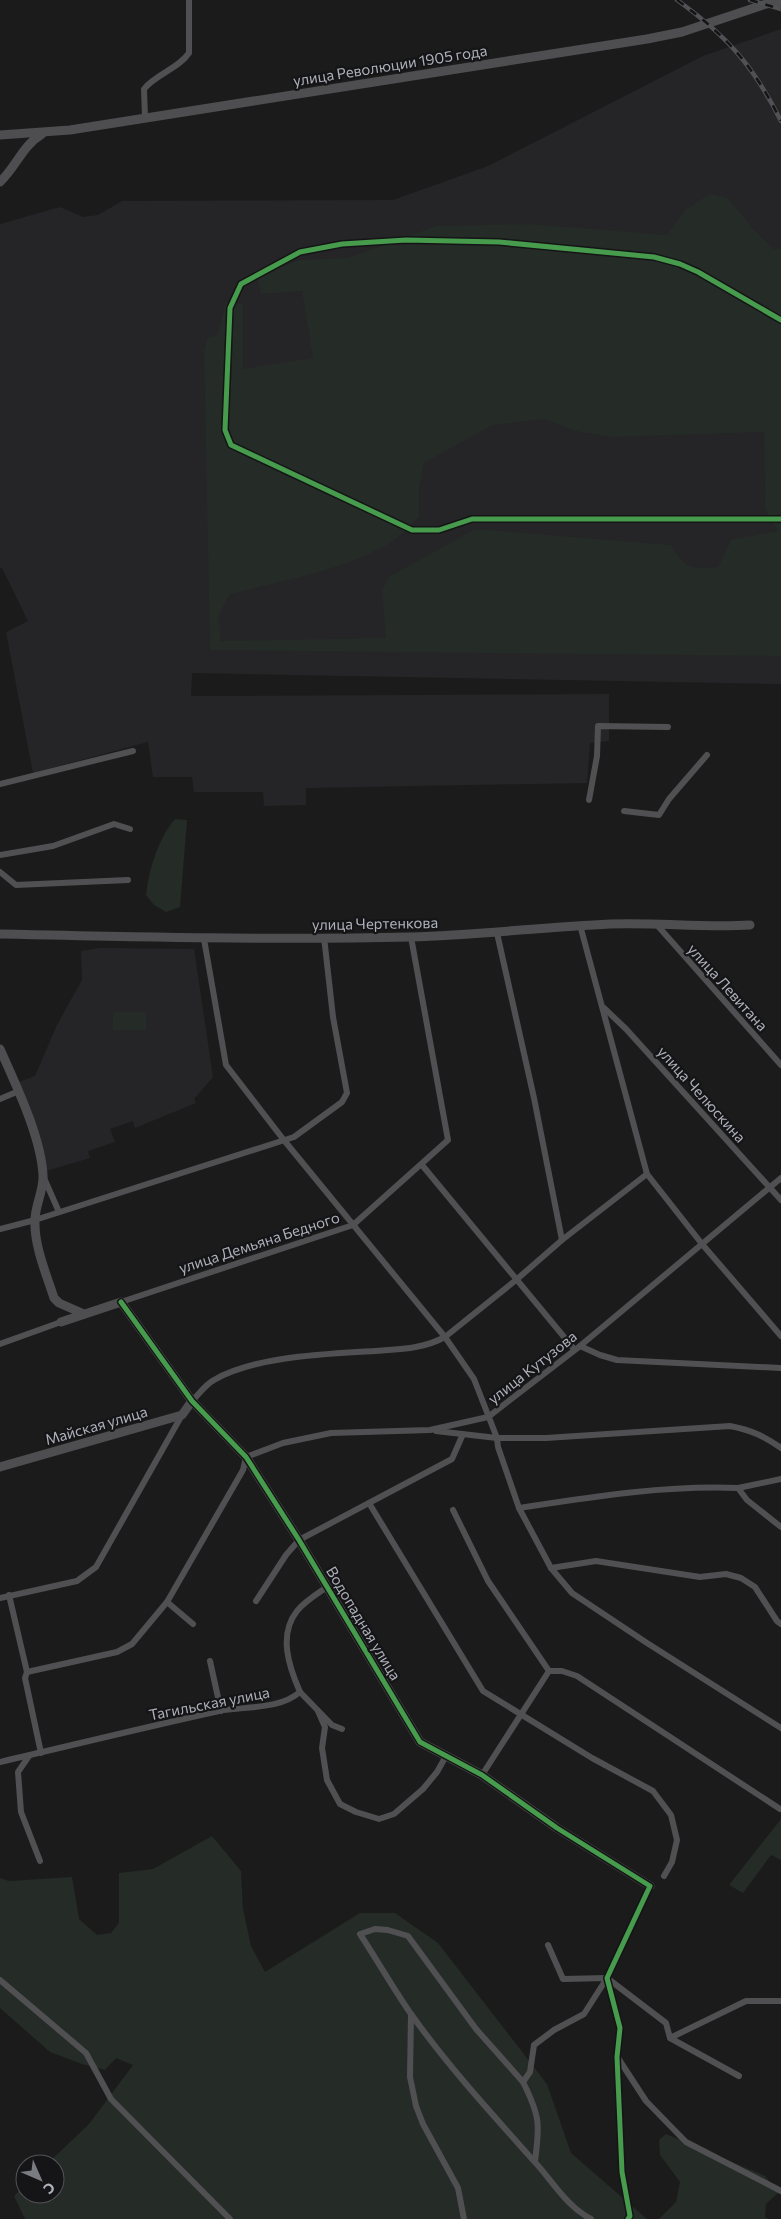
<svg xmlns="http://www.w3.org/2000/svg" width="781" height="2219" font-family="Commissioner,sans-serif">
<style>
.built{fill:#252527}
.green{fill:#252b26;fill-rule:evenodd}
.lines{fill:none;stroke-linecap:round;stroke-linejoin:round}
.street{stroke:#505053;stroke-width:6}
.secondary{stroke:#4e4e51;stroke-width:9}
.rail-casing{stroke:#505154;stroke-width:4.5}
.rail{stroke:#151517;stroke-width:2.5;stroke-dasharray:8;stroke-linecap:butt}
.cycleway-casing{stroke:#151517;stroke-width:8}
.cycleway{stroke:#469c4c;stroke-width:5}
.labels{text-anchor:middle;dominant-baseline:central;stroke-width:4.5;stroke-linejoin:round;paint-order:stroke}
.street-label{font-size:15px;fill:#aeb0ba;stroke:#151517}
</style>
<rect width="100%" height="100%" fill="#1b1b1b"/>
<g class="built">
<polygon points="781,29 781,684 192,673 191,696 609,694 609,741 590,743 587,783 306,788 306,805 264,806 263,792 194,792 192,777 153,777 148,742 33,773 6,632 28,621 2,568 0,568 0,224 60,207 83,217 98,215 122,201 393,200 488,166 703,56"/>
<polygon points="100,948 194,949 213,1077 194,1099 196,1103 135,1128 133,1121 110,1129 115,1142 88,1151 90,1158 46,1171 16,1083 35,1076 57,1025 82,980 81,951"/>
</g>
<g class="green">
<path d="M710 194 728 198 754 230 774 249 781 248V656L210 650 204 351 208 337 218 335 226 302 243 304V369L313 358 302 291 261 294 257 275 300 260 348 258 436 226 529 224 667 235 685 210ZM544 419 575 431 611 437 764 432 765 509 778 531 731 540 718 567C690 569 686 569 671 545L475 529 389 577 382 590 386 638 221 641 218 616 230 594C284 580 344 571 393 541 402 535 411 525 419 517V488L424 463 492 425Z"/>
<path d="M175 819 187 820 180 907 166 912 154 905 146 895C149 869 158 839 175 819Z"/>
<rect x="113" y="1012" width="33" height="18"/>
<polygon points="781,1819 781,1860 771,1855 743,1893 729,1885"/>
<polygon points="212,1836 241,1871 243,1909 251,1946 265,1972 360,1913 395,1913 438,1943 547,2084 571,2153 647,2219 25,2219 14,2196 25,2185 25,2194 55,2194 55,2164 47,2164 89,2124 133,2065 116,2058 105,2070 82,2064 50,2052 0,2008 0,1878 9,1881 72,1877 79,1919 97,1935 111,1933 119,1923 119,1873 153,1869"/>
<polygon points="666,2134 765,2176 778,2193 766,2204 765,2217 768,2219 659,2219 676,2202 680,2182 660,2155 659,2140"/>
</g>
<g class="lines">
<g class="street">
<path d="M145 118 144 89C156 74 178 69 189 53V0"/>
<polyline points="781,320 698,272 680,264 654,257 499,242 406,240 342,244 300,252 241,284 230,308 225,430 231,445 412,530 439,530 472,519 781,519"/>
<polyline points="0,784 133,751"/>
<polyline points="589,800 597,756 598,726 668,727"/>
<polyline points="624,811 659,815 669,799 707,755"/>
<polyline points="0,855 53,846 114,824 130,829"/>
<polyline points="0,872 16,885 128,880"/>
<polyline points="580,925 647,1174 702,1244 781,1336"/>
<polyline points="657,925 781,1065"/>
<polyline points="497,933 534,1098 562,1240"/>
<polyline points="204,939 226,1065 283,1139 445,1337 474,1379 497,1438 498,1447 519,1508 551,1568 572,1593 647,1643 781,1728"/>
<polyline points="604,1008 626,1029 781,1200"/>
<polyline points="0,1099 19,1091"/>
<polyline points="422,1165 574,1349"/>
<polyline points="44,1178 59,1212"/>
<polyline points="0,1229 35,1220 294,1137 342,1102 347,1093 333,1017 324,937"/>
<polyline points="121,1302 353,1225 448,1140 411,937"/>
<polyline points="0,1344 61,1322"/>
<polyline points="580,1346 600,1355 617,1360 781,1368"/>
<path d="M192 1401C199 1394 206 1384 214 1380 255 1356 328 1354 375 1351 400 1349 423 1349 445 1337L516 1280 562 1240 647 1174"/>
<path d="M436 1431 497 1438H546L730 1426C751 1430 764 1436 781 1448"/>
<polyline points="738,1488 781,1479"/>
<polyline points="369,1503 483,1691 592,1758 653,1791 671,1815 677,1840 672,1862 664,1876"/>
<path d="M519 1508C591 1497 665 1485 738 1488L747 1500 781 1527"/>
<polyline points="453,1510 488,1581 549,1671"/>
<polyline points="551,1568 596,1561 700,1577 726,1574 741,1578 755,1587 777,1621 781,1624"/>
<polyline points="9,1595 27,1672"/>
<polyline points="0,1598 77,1581 96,1567 182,1415"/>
<polyline points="256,1601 286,1555 299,1540 452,1459 463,1434"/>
<polyline points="167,1602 193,1624"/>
<polyline points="210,1661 221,1711"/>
<polyline points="300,1692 332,1725 342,1729"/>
<polyline points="318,1711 325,1727 322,1748 327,1780 340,1804 356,1812 379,1819 394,1814 423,1789 437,1772 446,1756"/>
<polyline points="41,1753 25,1678 27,1672 117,1652 132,1644 167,1602 243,1470 246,1457 283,1443 331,1433 430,1430 488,1417 580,1346 781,1178"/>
<polyline points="29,1756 18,1772 21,1812 40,1861"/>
<path d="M0 1762C73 1745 146 1727 219 1711 245 1706 279 1710 300 1692 289 1667 278 1635 297 1611 305 1601 317 1594 327 1587"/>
<polyline points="482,1775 549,1671 562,1671 577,1676 780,1809"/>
<path d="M548 1945 563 1979 607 1978 584 2014 554 2030 534 2045 530 2072 523 2082 476 2029 408 1936 388 1930 375 1929 360 1934C377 1960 393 1988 411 2014 448 2066 491 2113 533 2160 552 2180 566 2206 591 2219"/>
<polyline points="607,1978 666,2023 670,2038 739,2076"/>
<polyline points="0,1980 86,2053 111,2099 230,2219"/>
<polyline points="411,2014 410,2077 416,2106 423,2124 458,2188 464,2219"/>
<polyline points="670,2038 746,2001 781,2001"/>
<polyline points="618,2058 646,2101 686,2142 781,2191"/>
<path d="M523 2082C540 2116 540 2124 535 2161"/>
<polyline points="628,2219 630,2216 622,2172 617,2057 620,2028 607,1978 650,1886"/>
</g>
<g class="secondary">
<polyline points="0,135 70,130 647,39 682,32 766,4 781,2"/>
<path d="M0 182C16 167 23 145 42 134"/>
<path d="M0 934C137 937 274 940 411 937 478 935 544 927 610 924 657 922 703 928 750 925"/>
<path d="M0 1049C16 1085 41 1137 43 1175 44 1190 35 1205 35 1220 34 1246 46 1273 54 1298L59 1303 84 1314"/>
<polyline points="61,1322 121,1302 192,1401 246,1457 299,1540 420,1742 482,1775 557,1828 650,1886"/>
<polyline points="0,1467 182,1415 192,1401"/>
</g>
<g class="rail-casing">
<g id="rail">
<path d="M677 0C727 36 753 65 781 121"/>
<polyline points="750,0 781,9"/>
</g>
</g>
<use href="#rail" class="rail"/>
<g class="cycleway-casing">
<g id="cycleway">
<polyline points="781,320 698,272 680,264 654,257 499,242 406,240 342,244 300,252 241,284 230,308 225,430 231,445 412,530 439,530 472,519 781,519"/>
<polyline points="121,1302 192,1401 246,1457 299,1540 420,1742 482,1775 557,1828 650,1886 607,1978 620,2028 617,2057 622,2172 630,2216 628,2219"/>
</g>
</g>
<use href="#cycleway" class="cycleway"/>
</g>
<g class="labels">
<g class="street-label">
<text transform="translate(390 65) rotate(-9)">улица Революции 1905 года</text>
<text transform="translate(375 923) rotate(-1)">улица Чертенкова</text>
<text transform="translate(728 987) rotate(48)">улица Левитана</text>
<text transform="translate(702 1094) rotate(48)">улица Челюскина</text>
<text transform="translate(259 1242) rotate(-18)">улица Демьяна Бедного</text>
<text transform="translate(532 1367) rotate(-38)">улица Кутузова</text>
<text transform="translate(96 1425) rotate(-16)">Майская улица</text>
<text transform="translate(364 1623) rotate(59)">Водопадная улица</text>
<text transform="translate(209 1703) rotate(-11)">Тагильская улица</text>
</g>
</g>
<g transform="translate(40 2179) rotate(135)"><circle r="24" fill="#151517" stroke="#525358"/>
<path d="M0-4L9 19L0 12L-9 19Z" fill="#7b7c82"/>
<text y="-8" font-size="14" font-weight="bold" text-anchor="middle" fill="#aeb0ba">С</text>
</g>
</svg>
